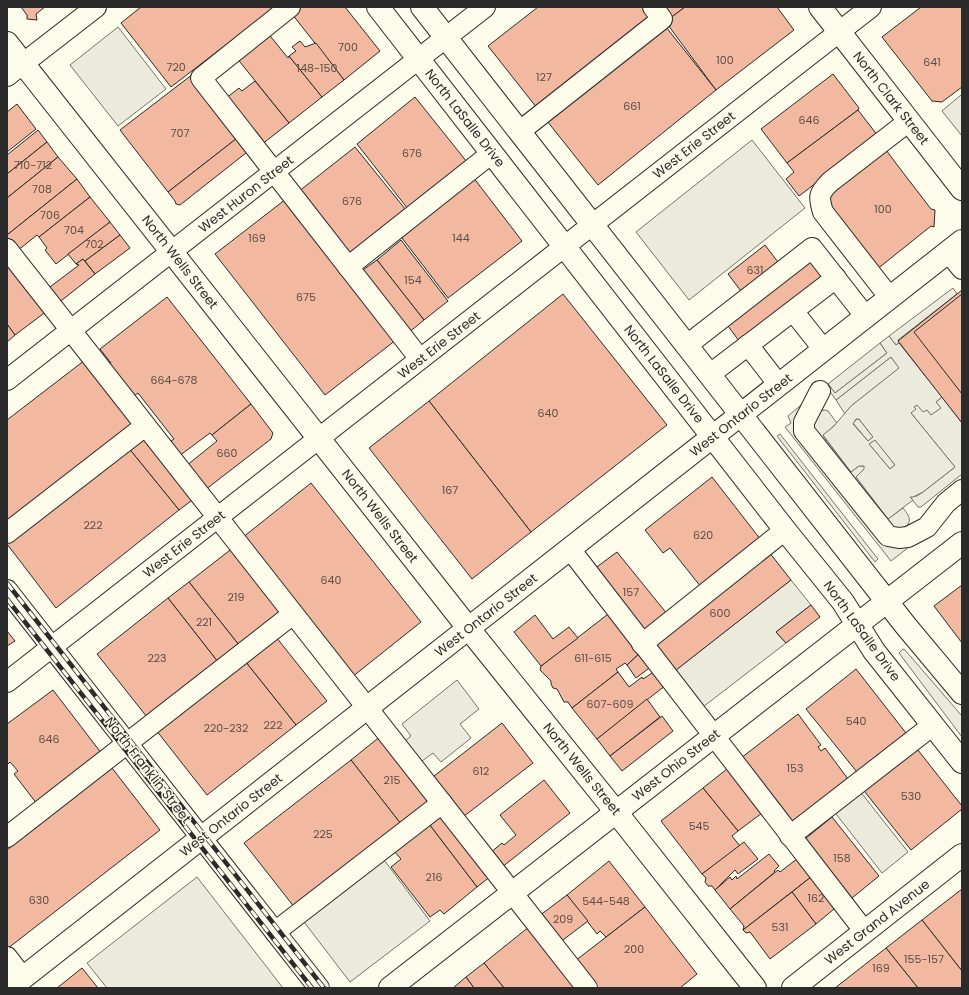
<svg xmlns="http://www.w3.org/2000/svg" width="969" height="995" font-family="Poppins,sans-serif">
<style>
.green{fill:#ecebdb;stroke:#74746e}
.parking{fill:#eceadb;stroke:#74746e;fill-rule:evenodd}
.building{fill:#f2b8a0;stroke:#2b2b2b}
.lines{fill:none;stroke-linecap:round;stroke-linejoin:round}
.minor-casing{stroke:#2b2b2b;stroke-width:22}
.major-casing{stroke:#2b2b2b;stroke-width:24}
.minor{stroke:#fdfbea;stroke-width:20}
.major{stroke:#fdfbea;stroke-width:22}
.rail-casing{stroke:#2b2b2b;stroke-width:4.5}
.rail{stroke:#fdfbea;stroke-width:3;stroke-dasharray:9;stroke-linecap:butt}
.labels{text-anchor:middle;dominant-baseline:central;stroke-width:3;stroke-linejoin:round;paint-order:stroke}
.number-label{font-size:11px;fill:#5d4e48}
.street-label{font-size:13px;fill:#2b2b2b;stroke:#fdfbea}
</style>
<rect width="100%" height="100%" fill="#fdfbea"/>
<g class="green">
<polygon points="118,27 166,89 118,126 70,65"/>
<polygon points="953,288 957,294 898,340 899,343 896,345 889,336"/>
<polygon points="880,343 887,353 835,393 828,384"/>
<polygon points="891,357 900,368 851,406 845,414 836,400"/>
<polygon points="942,397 962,423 962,474 921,507 918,507 910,497 917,496 923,492 955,467 911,413 915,409 913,407 917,405 927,409 931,415 936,402"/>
<polygon points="807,400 799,418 880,538 918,540 891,561 785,427 791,423 788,416"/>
<path d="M825 410 828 411 837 423 823 436 851 472 859 466H864L865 469 856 477 888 519 903 508C915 522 909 526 894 532L809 421 819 411Z"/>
<polygon points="857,419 859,419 873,437 868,441 853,423"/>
<polygon points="780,434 878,559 875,562 777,436"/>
<polygon points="875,439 895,465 890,469 869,444"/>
<polygon points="903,649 905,650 962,716 962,737 899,653"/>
</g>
<g class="parking">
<polygon points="962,94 962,136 942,111"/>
<polygon points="752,140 805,208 689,300 636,232"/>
<path d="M889 336 896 345 899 343 942 397 936 402 941 408 931 415 927 410 923 412 917 405 914 407 916 409 911 413 955 467 923 492 913 497H910L913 500 888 519 856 477 864 469V466H859L851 472 823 435 834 426 851 406 899 368 891 357 836 400 826 386 828 384 835 393 887 353 880 343ZM856 419H859L873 437 868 441 853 424ZM875 440 895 465 890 469 869 444Z"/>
<polygon points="791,580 811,605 776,632 786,643 699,710 671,674"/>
<polygon points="457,680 479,709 460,724 471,738 441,762 433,753 422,761 405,741 411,736 402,724"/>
<polygon points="859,790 908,852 882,873 833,810"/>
<polygon points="381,856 430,921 350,982 301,918"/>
<polygon points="197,877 283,988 107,988 87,963"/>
</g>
<g class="building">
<polygon points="21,7 45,7 36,14 37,20 27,19 27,15"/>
<polygon points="141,7 275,7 171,87 121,23"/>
<polygon points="301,7 345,7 380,51 344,80 292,14"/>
<polygon points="538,7 645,7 653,17 537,108 488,46"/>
<polygon points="663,7 685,7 669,19"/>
<polygon points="685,7 777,7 794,30 716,90 668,25 671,23 669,19"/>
<polygon points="921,7 962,7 962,87 942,102 932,101 882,37"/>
<polygon points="666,27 716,90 598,185 547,121"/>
<polygon points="267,32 288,58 289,56 322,97 289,123 236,57"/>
<polygon points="300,41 305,47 316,43 344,80 322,97 289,56 296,51 292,47"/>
<polygon points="193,74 241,135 168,192 120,130"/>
<polygon points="833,74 859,108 858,110 787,163 761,129"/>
<polygon points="255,81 289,123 261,145 225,99 239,88 242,91"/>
<polygon points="415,97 467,162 408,209 357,144"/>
<polygon points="17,104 36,129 7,152 7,112"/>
<polygon points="858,110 878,136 799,196 786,179 794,172 787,163"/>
<polygon points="38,130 47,142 7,174 7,155"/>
<polygon points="241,135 251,149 180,205 176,204 175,201 168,192"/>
<polygon points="47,142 58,157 7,198 7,174"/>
<polygon points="355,147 406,210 349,256 298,192"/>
<polygon points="886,150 898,166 931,209 935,210 934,227 931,226 876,270 827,201 827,197"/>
<polygon points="58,157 77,179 7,235 7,198"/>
<polygon points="473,177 522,241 448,298 399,234"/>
<polygon points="77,179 90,197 39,237 37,235 17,251 7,237 7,235"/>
<polygon points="90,197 110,222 56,264 45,250 47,248 39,237"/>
<polygon points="286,199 396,340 325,395 215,254"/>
<polygon points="110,222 120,235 85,261 83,259 76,264 68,254"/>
<polygon points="120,235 130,248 95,274 85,261"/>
<polygon points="401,240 448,301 424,320 377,260"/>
<polygon points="765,245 781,266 744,295 728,274"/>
<polygon points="815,257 827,272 739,341 728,326"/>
<polygon points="83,259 95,274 57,304 46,290 79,265 76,264"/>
<polygon points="7,260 47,311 15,335 7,324"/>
<polygon points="377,260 424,320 408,333 360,272"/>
<polygon points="962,290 962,423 898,341"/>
<polygon points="563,294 667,425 531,532 429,401"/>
<polygon points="962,294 962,394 914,332"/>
<polygon points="167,297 251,404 212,435 210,433 179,456 168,443 174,439 138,393 131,398 107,367 111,363 100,349"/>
<polygon points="7,324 15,335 7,342"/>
<polygon points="85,360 135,425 7,525 7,420"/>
<polygon points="429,401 531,532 472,579 369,448"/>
<polygon points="251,404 273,433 271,439 205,490 186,466 217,441 212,435"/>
<polygon points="143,434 195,498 179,510 127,446"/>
<polygon points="127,446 179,510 56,608 7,544 7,540"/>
<polygon points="712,477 761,540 701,587 670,548 663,553 645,530"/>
<polygon points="311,483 421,622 352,677 242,538"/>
<polygon points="234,547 283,612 239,645 189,582"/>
<polygon points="617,552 668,615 653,627 641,630 594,569"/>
<polygon points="769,552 791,580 671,674 649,646"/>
<polygon points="189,582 239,645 218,662 168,598"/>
<polygon points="962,585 962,643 934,606"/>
<polygon points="168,598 218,662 147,717 97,654"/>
<polygon points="811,605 820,617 786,643 776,632"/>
<polygon points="612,611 641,652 627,665 625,663 616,669 618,672 572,708 568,702 564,702 557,689 553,688 551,684 551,681 540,670 541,666"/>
<polygon points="535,615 553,639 569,627 578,638 541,666 514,632"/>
<polygon points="7,631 15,641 7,646"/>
<polygon points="276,637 327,701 296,725 245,661"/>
<polygon points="641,652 652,666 636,678 627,665"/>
<polygon points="245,661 296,725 207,795 156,730"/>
<polygon points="856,669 906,733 857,772 806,709"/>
<polygon points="655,671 666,685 597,739 572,708 618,672 629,687 642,677 643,679"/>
<polygon points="53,690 102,754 37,804 14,774 18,771 10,762 7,765 7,724"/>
<polygon points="647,699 660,717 610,756 597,739"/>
<polygon points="798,714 821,745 818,747 821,751 825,748 848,779 792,823 741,758"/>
<polygon points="662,716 673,731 622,771 610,756"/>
<polygon points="502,723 533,763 459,820 429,780"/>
<polygon points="382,735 433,800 401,824 351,760"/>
<polygon points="914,745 962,806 962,809 911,850 861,787"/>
<polygon points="351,760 401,824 295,908 244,843"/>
<polygon points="732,765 766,810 738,831 703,788"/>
<polygon points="112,768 160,830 7,949 7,850"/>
<polygon points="544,780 570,813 501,868 490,853 502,843 504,845 516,835 500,815"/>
<polygon points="703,788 738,831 732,836 740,846 702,874 661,821"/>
<polygon points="442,814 491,876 477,887 429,824"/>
<polygon points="832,817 879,876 852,898 805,839"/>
<polygon points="429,824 477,887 444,914 440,910 430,917 391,867 401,859 393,850"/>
<polygon points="744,842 758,859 738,874 735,870 715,890 712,886 708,886 705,882 706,878 702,874"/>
<polygon points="769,854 779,866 774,871 775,872 730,909 715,890 730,877 732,880 736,876 737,879"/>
<polygon points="802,855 816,873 743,930 744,926 730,909 778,870 780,872"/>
<polygon points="609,861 645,907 606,937 600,931 597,934 567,895"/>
<polygon points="816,873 840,904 816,924 792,892"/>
<polygon points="962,889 962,971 922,920"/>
<polygon points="792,892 816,924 770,959 750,932 746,933 743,930"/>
<polygon points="567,895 588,921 559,943 539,916"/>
<polygon points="645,907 697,974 680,988 595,988 575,961"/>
<polygon points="922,920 962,971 962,988 918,988 886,948"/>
<polygon points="530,926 579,988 504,988 484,963"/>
<polygon points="886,948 918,988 835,988"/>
<polygon points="484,963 504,988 474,988 466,977"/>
<polygon points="82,968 98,988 57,988"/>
<polygon points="466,977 474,988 453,988"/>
</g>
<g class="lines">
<g class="minor-casing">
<g id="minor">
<polyline points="290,7 201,78 420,359"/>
<polyline points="7,76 96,7"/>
<polyline points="519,132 662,19 653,7"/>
<polyline points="7,249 587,988"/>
<polyline points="948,252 962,269"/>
<polyline points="348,267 492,153"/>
<path d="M890 298 823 212C818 196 819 193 830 182L909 121"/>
<polyline points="793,311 824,350"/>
<polyline points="748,345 779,385"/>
<polyline points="686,346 812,248 866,317"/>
<polyline points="709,375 836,278"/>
<polyline points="7,380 485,7"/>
<polyline points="820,391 804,422 804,431 888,536 899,538 908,537 927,527 946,503 962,490"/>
<polyline points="7,533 145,426"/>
<polyline points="570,549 865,932"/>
<polyline points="7,590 319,988"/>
<polyline points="642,644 785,530"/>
<polyline points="7,682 871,7"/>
<polyline points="790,836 933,725"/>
<polyline points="7,837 293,614"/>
<polyline points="275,932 442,803"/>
<polyline points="7,957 23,978"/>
</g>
</g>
<g class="major-casing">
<g id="major">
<polyline points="378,7 785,530 843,602 874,651 962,762"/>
<polyline points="422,7 906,626 962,693"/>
<polyline points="820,7 962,189"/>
<polyline points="7,43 469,629 616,812 755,988"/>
<polyline points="10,988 962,241"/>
<polyline points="390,988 962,543"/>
<polyline points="793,988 962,855"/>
</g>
</g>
<use href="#minor" class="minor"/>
<use href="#major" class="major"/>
<g class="rail-casing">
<g id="rail">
<polyline points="7,583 324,988"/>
<polyline points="7,599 312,988"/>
</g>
</g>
<use href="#rail" class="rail"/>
</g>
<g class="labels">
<g class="number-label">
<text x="348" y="47">700</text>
<text x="725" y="60">100</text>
<text x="932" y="62">641</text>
<text x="176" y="67">720</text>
<text x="317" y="68">148-150</text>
<text x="544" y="77">127</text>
<text x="632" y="106">661</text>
<text x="809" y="120">646</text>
<text x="180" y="133">707</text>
<text x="412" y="153">676</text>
<text x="33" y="165">710-712</text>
<text x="42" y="189">708</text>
<text x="352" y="201">676</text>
<text x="883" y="209">100</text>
<text x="50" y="215">706</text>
<text x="74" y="230">704</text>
<text x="257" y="238">169</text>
<text x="461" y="238">144</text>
<text x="94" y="244">702</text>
<text x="755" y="270">631</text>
<text x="413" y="280">154</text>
<text x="306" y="297">675</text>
<text x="174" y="380">664-678</text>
<text x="548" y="413">640</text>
<text x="227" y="453">660</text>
<text x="450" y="490">167</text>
<text x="93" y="525">222</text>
<text x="703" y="535">620</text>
<text x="331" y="580">640</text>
<text x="631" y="592">157</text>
<text x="236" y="597">219</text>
<text x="720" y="613">600</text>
<text x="204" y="622">221</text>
<text x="157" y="658">223</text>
<text x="593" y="658">611-615</text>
<text x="610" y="704">607-609</text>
<text x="856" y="721">540</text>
<text x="273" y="725">222</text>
<text x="226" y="728">220-232</text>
<text x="49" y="739">646</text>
<text x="795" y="768">153</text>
<text x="481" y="771">612</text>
<text x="392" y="780">215</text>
<text x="911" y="796">530</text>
<text x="699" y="826">545</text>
<text x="323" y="834">225</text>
<text x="842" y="858">158</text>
<text x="434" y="877">216</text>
<text x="816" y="898">162</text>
<text x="39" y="900">630</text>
<text x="606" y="901">544-548</text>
<text x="563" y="919">209</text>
<text x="780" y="927">531</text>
<text x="634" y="949">200</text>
<text x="924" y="959">155-157</text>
<text x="881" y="968">169</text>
</g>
<g class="street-label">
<text transform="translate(891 98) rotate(52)">North Clark Street</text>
<text transform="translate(465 118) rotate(52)">North LaSalle Drive</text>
<text transform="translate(694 145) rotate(-38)">West Erie Street</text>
<text transform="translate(246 194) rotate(-38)">West Huron Street</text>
<text transform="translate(180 262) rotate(52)">North Wells Street</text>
<text transform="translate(439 345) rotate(-38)">West Erie Street</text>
<text transform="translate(664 374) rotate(52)">North LaSalle Drive</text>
<text transform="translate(741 415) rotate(-38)">West Ontario Street</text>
<text transform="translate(380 516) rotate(52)">North Wells Street</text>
<text transform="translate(184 544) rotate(-38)">West Erie Street</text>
<text transform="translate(486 615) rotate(-38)">West Ontario Street</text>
<text transform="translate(862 631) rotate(54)">North LaSalle Drive</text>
<text transform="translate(676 765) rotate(-38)">West Ohio Street</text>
<text transform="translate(582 769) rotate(51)">North Wells Street</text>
<text transform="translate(148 770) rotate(52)">North Franklin Street</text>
<text transform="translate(231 815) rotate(-38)">West Ontario Street</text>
<text transform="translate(877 922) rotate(-38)">West Grand Avenue</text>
</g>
</g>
<rect width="969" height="995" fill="none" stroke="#2b2b2b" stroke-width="16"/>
</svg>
